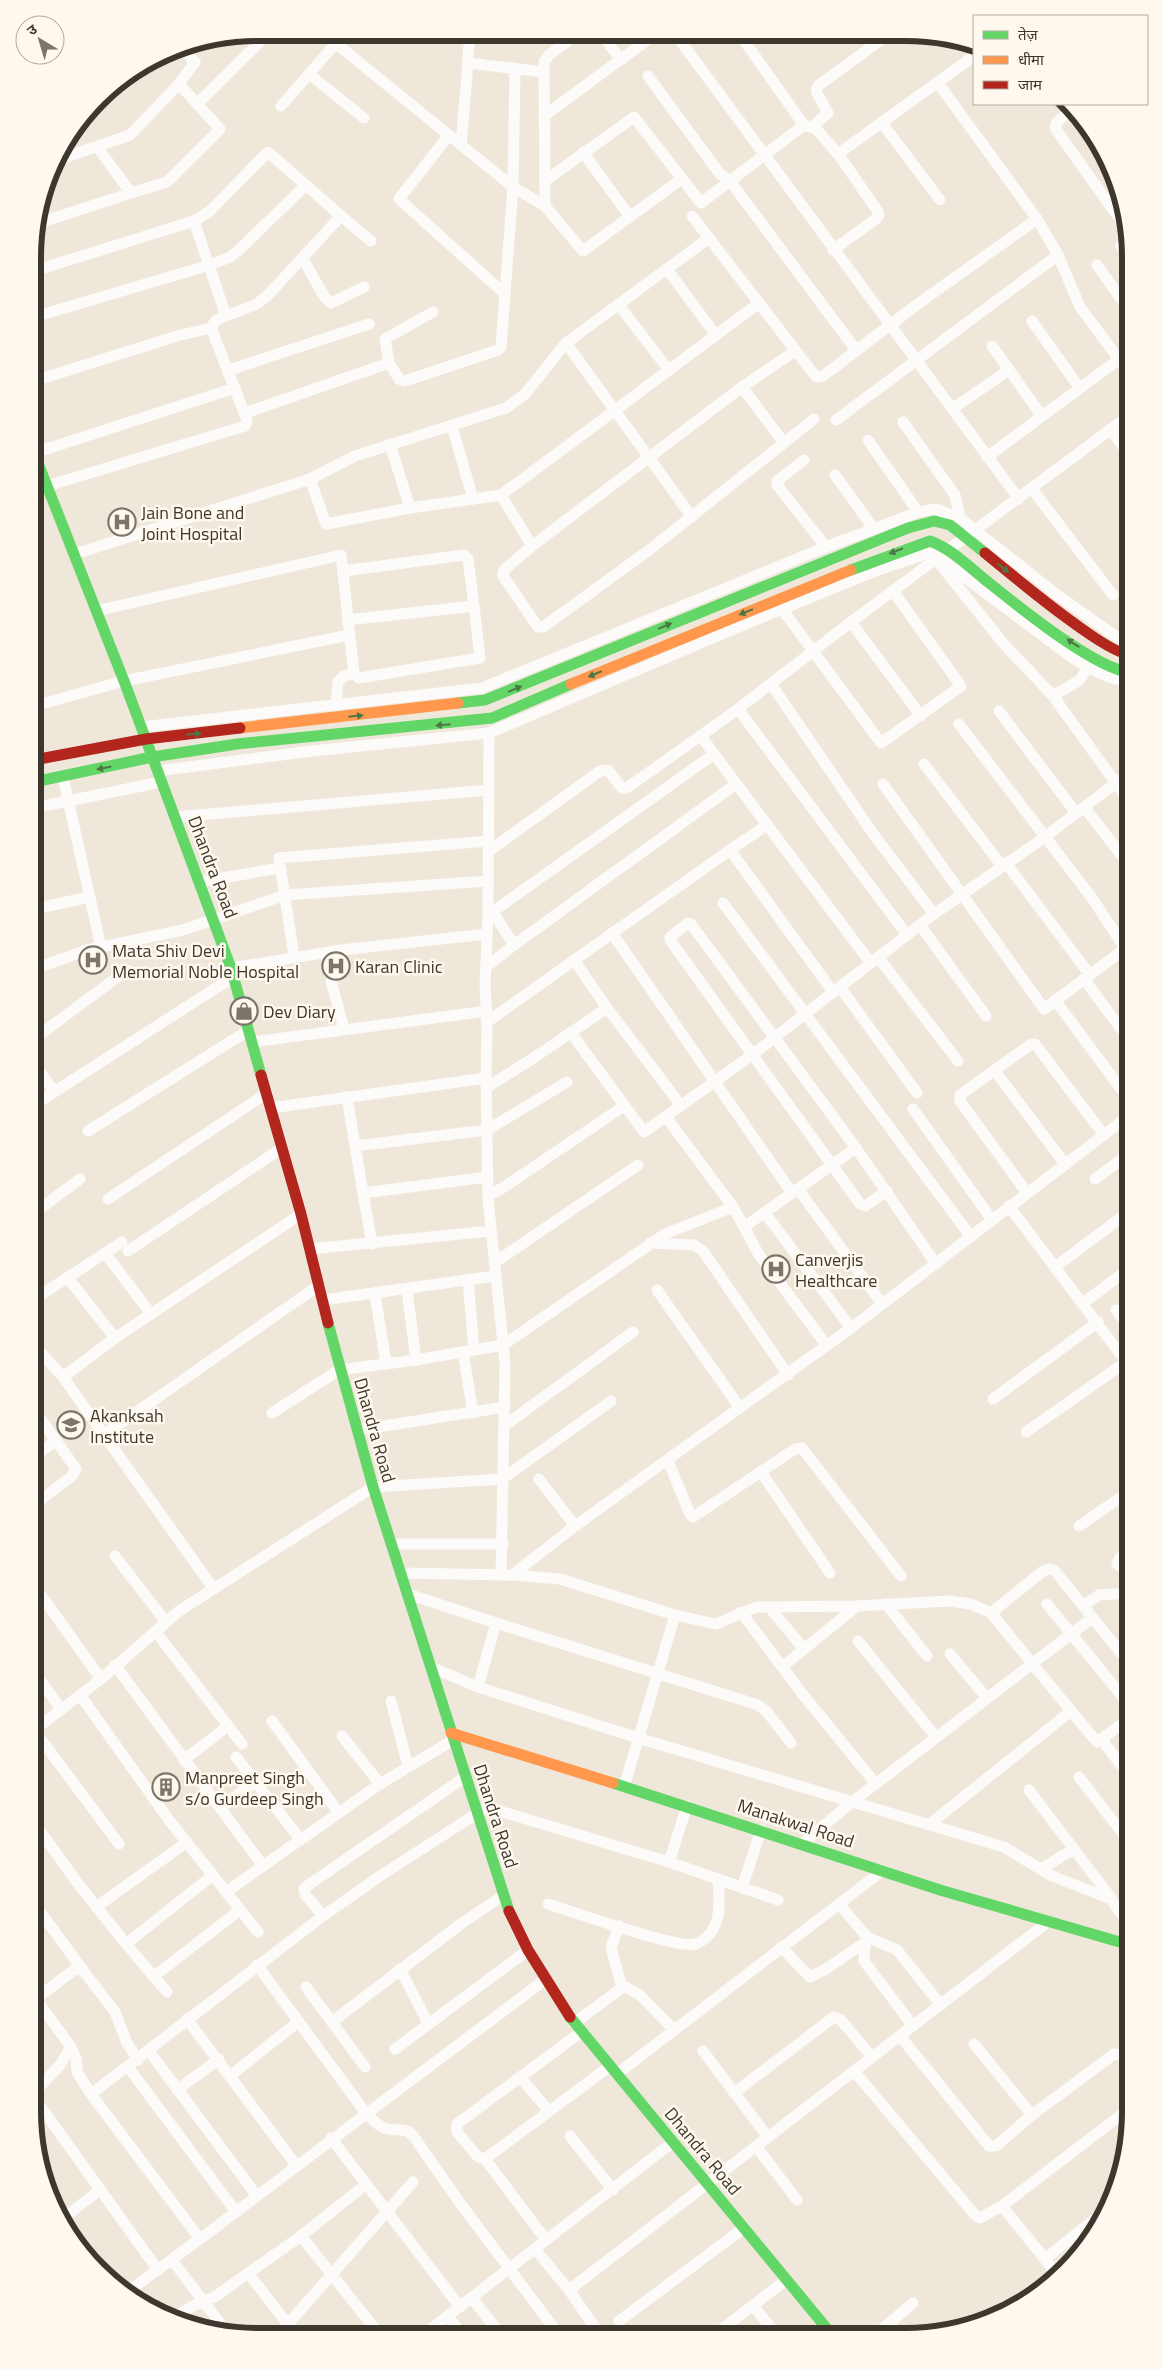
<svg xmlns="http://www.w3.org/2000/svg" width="1163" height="2369" font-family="'Titillium Web','Noto Sans Devanagari',sans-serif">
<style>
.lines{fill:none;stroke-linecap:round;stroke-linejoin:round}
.street{stroke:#fdfbf9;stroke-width:11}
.fast{stroke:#63d668;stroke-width:11}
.slow{stroke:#ff974d;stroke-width:11}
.jam{stroke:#b3261e;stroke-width:11}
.oneway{fill:#4c7745}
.labels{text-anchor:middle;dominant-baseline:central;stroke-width:5;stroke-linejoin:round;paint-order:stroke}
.poi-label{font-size:18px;fill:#3d372e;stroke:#fef8ee;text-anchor:start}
.street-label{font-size:18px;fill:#3d372e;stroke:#fef8ee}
.rim{fill:none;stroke:#3d372e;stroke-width:6}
</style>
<rect width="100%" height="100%" fill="#efe7d9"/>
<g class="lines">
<g class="street">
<polyline points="323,33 513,187 545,206 544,62 549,55 578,34"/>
<polyline points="602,35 621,60"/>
<polyline points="676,35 1019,499"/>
<polyline points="740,35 804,125 816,129 838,154"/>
<polyline points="467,65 470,36 491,36 491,34"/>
<polyline points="309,74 364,118"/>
<polyline points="648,76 720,174 730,181 856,350"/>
<polyline points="179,84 195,62 181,48"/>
<polyline points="197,104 269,33"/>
<polyline points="281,106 336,43"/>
<polyline points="1072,109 1057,122 1055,127 1057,131 1126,228"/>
<polyline points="544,116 654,35"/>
<polyline points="882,123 940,200"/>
<polyline points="812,127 828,113 816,91 818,86 886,36"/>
<polyline points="449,135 399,199 505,294"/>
<polyline points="461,145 468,63 543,72"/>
<polyline points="583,152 630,217"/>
<polyline points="55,161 130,135 179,84 220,129 167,182 131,193 98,148"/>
<polyline points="546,180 634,117 701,203 804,125"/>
<polyline points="545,206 583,251 680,180"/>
<polyline points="341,216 371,241"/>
<polyline points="692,216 816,377 823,376 919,303 1037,219"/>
<polyline points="194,221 226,316"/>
<polyline points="36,224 131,193"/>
<polyline points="1128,240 1121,246 1130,260"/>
<polyline points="833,250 876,219 879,215 877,210 838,154 974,56"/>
<polyline points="1058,255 1080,307 1130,374"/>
<polyline points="303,259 324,296 331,303 364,287"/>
<polyline points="1097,265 1130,311"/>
<polyline points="667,269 715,334"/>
<polyline points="34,271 194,221 210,211 268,152 341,216 268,295 257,304 216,320 211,328 247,420 245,426 47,486"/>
<polyline points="618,304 668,369"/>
<polyline points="34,317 210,265 230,257 240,249 306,185"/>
<polyline points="1032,321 1079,387"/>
<polyline points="566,343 692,517"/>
<polyline points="992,346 1041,415"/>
<polyline points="795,351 742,387 532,546 504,570 503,576 538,627 543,627 648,551 814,419"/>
<polyline points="389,363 385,339 433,312"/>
<polyline points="229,370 369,324"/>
<polyline points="34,381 177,336 211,328"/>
<polyline points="742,387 784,443"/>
<polyline points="952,409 1009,370"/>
<polyline points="245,413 389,363 399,379 405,381 498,350 501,347 513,187 515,68"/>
<polyline points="836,420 1058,255 1037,219 938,83"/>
<polyline points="903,422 955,495 960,518"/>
<polyline points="452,426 473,499"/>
<polyline points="1110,429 1130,456"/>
<polyline points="868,440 918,512"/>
<polyline points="390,444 410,508"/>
<polyline points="34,453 235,388"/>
<polyline points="987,457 1118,360"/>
<polyline points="804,460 777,481 777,485 826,547"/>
<polyline points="835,475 874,529"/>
<polyline points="310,479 355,456 506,408 525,394 566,343 709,238"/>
<polyline points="1032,489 1113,595"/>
<polyline points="501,495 532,546"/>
<polyline points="75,554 310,479 326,524 410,508 501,495 759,303"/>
<polyline points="936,559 1003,643 1053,696 1130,803"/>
<polyline points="343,571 464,555 468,559 474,606 347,620"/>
<polyline points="782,609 881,743 961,686 893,591"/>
<polyline points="96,611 341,555 354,674 344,676 338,682 336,705"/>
<polyline points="851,622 921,716"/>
<polyline points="354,674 359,678 480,658 474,606"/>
<polyline points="771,684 874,835 934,914"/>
<polyline points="1053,696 1080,680 1091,662"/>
<polyline points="34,706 124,681 349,635"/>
<polyline points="738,709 907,935"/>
<polyline points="999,711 1076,813"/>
<polyline points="959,724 1092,898 1130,956"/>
<polyline points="141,727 482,688 826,547 918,512 936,509 960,518 1056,594 1121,640 1130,640"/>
<polyline points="489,733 488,915 485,985 487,1022 486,1078 488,1199 505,1363 501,1575"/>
<polyline points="714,754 870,962"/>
<polyline points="924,764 1002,866"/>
<path d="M157 771 312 751 489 733 736 628 878 570 931 552 1074 659C1091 670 1110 680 1130 682"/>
<polyline points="63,777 101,947"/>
<polyline points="883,784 1044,1009 1126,948"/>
<polyline points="1084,807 1130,866"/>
<polyline points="34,808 161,782"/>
<polyline points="175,817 489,790"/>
<polyline points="730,850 767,825"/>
<polyline points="489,851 600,771 608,770 622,788 627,788 738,709 851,622 1130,415"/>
<polyline points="1006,863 1090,975"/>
<polyline points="200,882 279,868"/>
<polyline points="723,903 971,1237"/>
<polyline points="34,909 90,897"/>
<polyline points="493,912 514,945 736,784"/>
<polyline points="488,915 714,754 701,736"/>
<polyline points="920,925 986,1016"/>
<polyline points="612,933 792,1193"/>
<polyline points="294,956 279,858 489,841"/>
<polyline points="878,957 958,1061"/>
<polyline points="574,960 607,1008 680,1104"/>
<polyline points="486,967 514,945"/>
<polyline points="231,968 341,950 487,934"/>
<polyline points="34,969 87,950 183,930 285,895 488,881"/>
<polyline points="1084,979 1130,1041"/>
<polyline points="331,981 344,1029"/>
<polyline points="840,987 917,1093"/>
<polyline points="1055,1000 1130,1101"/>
<polyline points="487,1022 730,850 833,992"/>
<polyline points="571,1033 644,1132 752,1055 934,914 1045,837 1130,772"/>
<polyline points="34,1039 127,970"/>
<polyline points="252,1042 487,1011"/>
<polyline points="34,1064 54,1091"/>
<polyline points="995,1071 1065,1164"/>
<polyline points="487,1087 532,1059 607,1008"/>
<polyline points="347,1097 363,1193 488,1177"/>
<polyline points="34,1105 233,977"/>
<polyline points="271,1108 486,1078"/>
<polyline points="913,1109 992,1220"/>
<polyline points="666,1117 733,1207 744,1227 856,1148 936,1264"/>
<polyline points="88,1131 249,1030"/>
<polyline points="355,1146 487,1130 567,1082"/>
<polyline points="856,1148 691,924 688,923 670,937 670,940 860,1204 865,1206 887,1191"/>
<polyline points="1095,1179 1130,1153"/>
<polyline points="798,1189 882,1304"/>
<polyline points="363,1193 372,1244"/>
<polyline points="1027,1193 960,1101 960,1095 1030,1045 1035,1044 1104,1135"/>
<polyline points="488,1196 504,1187 624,1106"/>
<polyline points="108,1199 267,1093"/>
<polyline points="1009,1206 1130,1367"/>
<polyline points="765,1213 851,1328"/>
<polyline points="33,1214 80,1179"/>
<polyline points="744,1227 759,1255 827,1346"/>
<polyline points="650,1243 694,1245 703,1251 788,1375"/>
<polyline points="309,1249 491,1231"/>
<polyline points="128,1251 282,1148"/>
<polyline points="105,1253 151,1314"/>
<polyline points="494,1263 638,1165"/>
<polyline points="1055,1267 1130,1211"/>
<polyline points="68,1278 115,1338"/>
<polyline points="468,1280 474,1350"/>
<polyline points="407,1290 416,1360"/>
<polyline points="657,1290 740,1408"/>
<polyline points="375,1294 386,1363"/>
<polyline points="33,1300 122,1242"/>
<polyline points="323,1300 495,1276"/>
<polyline points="1083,1303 1130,1268"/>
<polyline points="1116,1310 1130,1329"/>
<polyline points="33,1344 63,1377 213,1588"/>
<polyline points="463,1352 473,1413"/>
<polyline points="63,1377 115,1338 301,1214"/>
<polyline points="993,1399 1098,1322"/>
<polyline points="272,1413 339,1370 416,1360 503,1345 665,1234 733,1207"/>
<polyline points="504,1426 633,1332"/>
<polyline points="358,1430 505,1407"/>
<polyline points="1026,1432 1126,1362"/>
<polyline points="105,1434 318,1286"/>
<polyline points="33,1458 56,1440"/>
<polyline points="668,1461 690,1514 693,1517 795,1449 802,1448 901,1576"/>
<polyline points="761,1472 830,1573"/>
<polyline points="539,1479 575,1526"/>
<polyline points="33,1506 72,1476 76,1469 33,1408"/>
<polyline points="1079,1526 1130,1491"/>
<polyline points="392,1544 503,1544"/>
<polyline points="115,1556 166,1622"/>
<polyline points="1130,1566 1122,1568 1117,1564 1120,1558 1130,1551"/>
<polyline points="402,1573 512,1575 560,1579 675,1615 624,1787"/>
<polyline points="512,1575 575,1526 851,1328 1130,1115"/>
<polyline points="33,1584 101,1679"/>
<polyline points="408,1594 496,1623"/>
<polyline points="886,1604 927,1656"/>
<polyline points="1047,1604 1130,1706"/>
<polyline points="1083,1606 1099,1595 1130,1593"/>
<polyline points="769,1607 804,1649"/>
<polyline points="741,1612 804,1696 876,1784"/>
<polyline points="991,1613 1043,1571 1050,1569 1055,1571 1130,1664"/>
<polyline points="675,1615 716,1624 756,1607 857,1606 949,1601 971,1604 991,1613 1071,1711 930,1824"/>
<polyline points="156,1632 242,1744"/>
<polyline points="858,1641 936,1737"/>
<polyline points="950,1654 987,1698"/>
<polyline points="115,1665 263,1866 380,1784 453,1740"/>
<polyline points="431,1667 478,1687 638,1738 1004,1847 1052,1876 1111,1899 1130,1926"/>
<polyline points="782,1667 857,1606"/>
<polyline points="33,1670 61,1709"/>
<polyline points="478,1687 496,1623 758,1705 767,1712 791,1743"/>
<polyline points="80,1695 169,1820 258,1932"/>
<polyline points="391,1701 408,1766"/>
<polyline points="1071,1711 1097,1742 1130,1718"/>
<polyline points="272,1721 339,1813"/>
<polyline points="34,1730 119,1844"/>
<polyline points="33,1731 101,1679 179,1611 373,1487 502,1479 611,1401"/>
<polyline points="342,1736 380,1784"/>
<polyline points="1102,1740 1130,1777"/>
<polyline points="236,1757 300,1839"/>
<polyline points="184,1760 228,1726"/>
<polyline points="1079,1777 1130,1843"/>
<polyline points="1029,1790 1111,1898"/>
<polyline points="220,1808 256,1781"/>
<polyline points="33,1821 76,1881 126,1944"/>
<polyline points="803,1843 852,1802 1092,1618"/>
<polyline points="669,1862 687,1806"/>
<polyline points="1041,1869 1074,1849"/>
<polyline points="742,1888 761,1830"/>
<polyline points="226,1892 263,1866"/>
<polyline points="33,1902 85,1973"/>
<path d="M548 1904C571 1911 680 1950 696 1944 723 1932 720 1903 718 1879"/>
<polyline points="839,1904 867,1937 897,1950 941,2005"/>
<polyline points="96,1907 187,1842"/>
<polyline points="323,1916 305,1894 304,1889 307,1886 465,1777"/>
<polyline points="865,1943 864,1961 867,1965 913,2026"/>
<polyline points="781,1947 810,1977 826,1969 870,1939"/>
<path d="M257 1965 365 2112C371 2118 377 2125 384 2128 396 2132 406 2126 414 2137L460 2203 559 2335"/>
<polyline points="400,1969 428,2023"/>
<polyline points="153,1977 240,1910"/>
<polyline points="622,1985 640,1995 674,2030"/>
<polyline points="306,1987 365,2067"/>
<polyline points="167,1992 126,1944 213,1875"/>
<polyline points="33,1995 71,2047 76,2058 77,2072 91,2094 323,1916 380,1876 484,1809 496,1810 669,1862 778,1900"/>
<polyline points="33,2001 74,1970 79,1969 85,1973 115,2012 127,2043 138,2060"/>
<polyline points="187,2019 296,2165"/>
<polyline points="332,2022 462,1923 504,1895"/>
<polyline points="574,2023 622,1988 611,1947 619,1926"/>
<polyline points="581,2032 457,2124 457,2132 478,2157 485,2159 610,2066"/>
<polyline points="900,2036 989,2146 996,2146 1032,2115"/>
<polyline points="974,2044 1032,2115 1114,2054 1121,2055 1130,2065"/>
<polyline points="395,2049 528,1950"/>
<polyline points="149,2051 257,2196"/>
<polyline points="703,2051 767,2136"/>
<polyline points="128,2067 236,2212"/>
<polyline points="854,2071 975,2215 980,2218 1002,2206 1130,2108"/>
<polyline points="617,2074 882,1871"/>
<polyline points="231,2075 298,2022"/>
<polyline points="520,2077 549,2111"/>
<polyline points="177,2090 219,2059"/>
<polyline points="734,2093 834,2017 841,2020 872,2057"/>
<polyline points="33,2094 60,2065 71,2047"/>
<polyline points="91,2094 200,2239 546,1979"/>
<polyline points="33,2096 158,2270"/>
<polyline points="570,2136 613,2190"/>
<polyline points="331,2138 460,2307"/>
<polyline points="756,2146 797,2200"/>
<polyline points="485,2159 546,2240"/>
<polyline points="1002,2206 1045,2259 1107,2209"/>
<polyline points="62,2219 100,2190"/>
<polyline points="301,2236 380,2335"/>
<polyline points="535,2249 569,2290 601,2336"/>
<polyline points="1045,2259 1056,2274"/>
<polyline points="172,2260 229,2335"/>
<polyline points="249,2274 296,2335"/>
<polyline points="569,2290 1048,1922"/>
<polyline points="127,2292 200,2239"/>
<polyline points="472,2298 501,2335"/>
<polyline points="753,2306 778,2336"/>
<polyline points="448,2316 462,2335"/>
<polyline points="172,2319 193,2306 216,2296 301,2236 365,2185"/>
<polyline points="619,2321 744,2228"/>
<polyline points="288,2324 413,2182"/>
<polyline points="423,2335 673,2142"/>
<polyline points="713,2336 786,2280"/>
<polyline points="874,2336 913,2303"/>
</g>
<g class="fast">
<polyline points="34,453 124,681 231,968 261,1075"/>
<path d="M851 570 930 541C951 549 966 564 983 578 1017 605 1089 665 1130 673"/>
<polyline points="458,703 485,700 908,528 934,521 950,525 985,553"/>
<polyline points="34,782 152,757 237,744 492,718 571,684"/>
<polyline points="328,1323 373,1487 509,1911"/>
<polyline points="613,1783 940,1890 1130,1945"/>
<polyline points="570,2017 833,2336"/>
</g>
<g class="slow">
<polyline points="571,684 851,570"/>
<polyline points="240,728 458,703"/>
<polyline points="451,1733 613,1783"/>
</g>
<g class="jam">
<path d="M985 553C1006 570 1109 657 1130 654"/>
<polyline points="34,760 146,739 240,728"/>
<polyline points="261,1075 301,1214 328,1323"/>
<polyline points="509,1911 528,1950 570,2017"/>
</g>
</g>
<defs><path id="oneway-solid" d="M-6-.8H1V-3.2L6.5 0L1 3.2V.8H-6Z" transform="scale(1.25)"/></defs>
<g class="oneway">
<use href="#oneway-solid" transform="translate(896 551) rotate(159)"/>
<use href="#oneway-solid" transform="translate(1003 568) rotate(38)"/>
<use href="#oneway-solid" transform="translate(746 612) rotate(158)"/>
<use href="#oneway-solid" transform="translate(665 626) rotate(-23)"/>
<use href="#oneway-solid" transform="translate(1073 643) rotate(-146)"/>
<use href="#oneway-solid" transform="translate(595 674) rotate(157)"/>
<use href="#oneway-solid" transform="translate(515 689) rotate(-23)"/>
<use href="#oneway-solid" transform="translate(356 716) rotate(-6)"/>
<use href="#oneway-solid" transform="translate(443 725) rotate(175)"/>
<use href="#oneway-solid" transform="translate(194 734) rotate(-6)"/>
<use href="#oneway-solid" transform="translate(104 768) rotate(168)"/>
</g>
<defs>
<g id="hospital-ring" transform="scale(1.4375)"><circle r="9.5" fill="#fef8ee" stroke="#7b756a" stroke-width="1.5"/><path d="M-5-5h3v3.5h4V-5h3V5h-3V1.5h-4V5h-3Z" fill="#7b756a"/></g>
<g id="shop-ring" transform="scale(1.4375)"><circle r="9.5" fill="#fef8ee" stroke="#7b756a" stroke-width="1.5"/><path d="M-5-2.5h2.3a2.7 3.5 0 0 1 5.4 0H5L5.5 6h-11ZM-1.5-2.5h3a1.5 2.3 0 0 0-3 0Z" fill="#7b756a"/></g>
<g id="school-ring" transform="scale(1.4375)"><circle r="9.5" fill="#fef8ee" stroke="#7b756a" stroke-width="1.5"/><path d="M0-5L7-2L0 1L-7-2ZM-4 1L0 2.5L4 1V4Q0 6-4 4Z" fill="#7b756a"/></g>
<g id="building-ring" transform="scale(1.4375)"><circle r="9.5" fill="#fef8ee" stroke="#7b756a" stroke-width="1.5"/><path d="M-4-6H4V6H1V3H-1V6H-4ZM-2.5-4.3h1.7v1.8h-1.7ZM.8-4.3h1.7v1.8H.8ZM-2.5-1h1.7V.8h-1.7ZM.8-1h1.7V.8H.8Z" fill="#7b756a"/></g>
</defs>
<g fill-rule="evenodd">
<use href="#hospital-ring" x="122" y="522"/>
<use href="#hospital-ring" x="93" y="960"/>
<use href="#hospital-ring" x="336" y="966"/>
<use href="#shop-ring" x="244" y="1011"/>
<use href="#hospital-ring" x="776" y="1269"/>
<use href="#school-ring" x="71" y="1425"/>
<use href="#building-ring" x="166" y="1787"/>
</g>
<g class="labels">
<g class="poi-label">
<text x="141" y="512">Jain Bone and<tspan x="141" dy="21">Joint Hospital</tspan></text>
<text x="112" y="950">Mata Shiv Devi<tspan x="112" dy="21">Memorial Noble Hospital</tspan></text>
<text x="355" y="966">Karan Clinic</text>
<text x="263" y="1011">Dev Diary</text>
<text x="795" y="1259">Canverjis<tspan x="795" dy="21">Healthcare</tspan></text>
<text x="90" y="1415">Akanksah<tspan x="90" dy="21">Institute</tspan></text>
<text x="185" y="1777">Manpreet Singh<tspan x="185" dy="21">s/o Gurdeep Singh</tspan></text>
</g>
<g class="street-label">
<text transform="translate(213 867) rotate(69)">Dhandra Road</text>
<text transform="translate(375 1430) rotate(74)">Dhandra Road</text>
<text transform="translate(496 1816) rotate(72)">Dhandra Road</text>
<text transform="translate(796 1823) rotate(18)">Manakwal Road</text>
<text transform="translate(703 2151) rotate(50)">Dhandra Road</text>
</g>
</g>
<path d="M0 0H1163V2369H0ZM257 41H906A216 216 0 0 1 1122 257V2112A216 216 0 0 1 906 2328H257A216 216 0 0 1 41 2112V257A216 216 0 0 1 257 41Z" fill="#fef8ee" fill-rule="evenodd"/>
<path class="rim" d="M257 41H906A216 216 0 0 1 1122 257V2112A216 216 0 0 1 906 2328H257A216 216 0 0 1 41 2112V257A216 216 0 0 1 257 41Z"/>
<rect x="973" y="15" width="175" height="90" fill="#fef8ee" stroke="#b1aba1"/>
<rect x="983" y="31" width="25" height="8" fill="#63d668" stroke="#b1aba1"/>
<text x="1018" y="40" font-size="15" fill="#3d372e">तेज़</text>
<rect x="983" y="56" width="25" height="8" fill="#ff974d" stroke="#b1aba1"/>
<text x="1018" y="65" font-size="15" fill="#3d372e">धीमा</text>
<rect x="983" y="81" width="25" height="8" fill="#b3261e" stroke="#b1aba1"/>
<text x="1018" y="90" font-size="15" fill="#3d372e">जाम</text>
<g transform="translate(40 40) rotate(322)"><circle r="24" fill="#fef8ee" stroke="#b1aba1"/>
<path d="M0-4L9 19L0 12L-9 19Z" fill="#7b756a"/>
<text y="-8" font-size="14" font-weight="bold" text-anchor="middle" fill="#3d372e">उ</text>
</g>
</svg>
